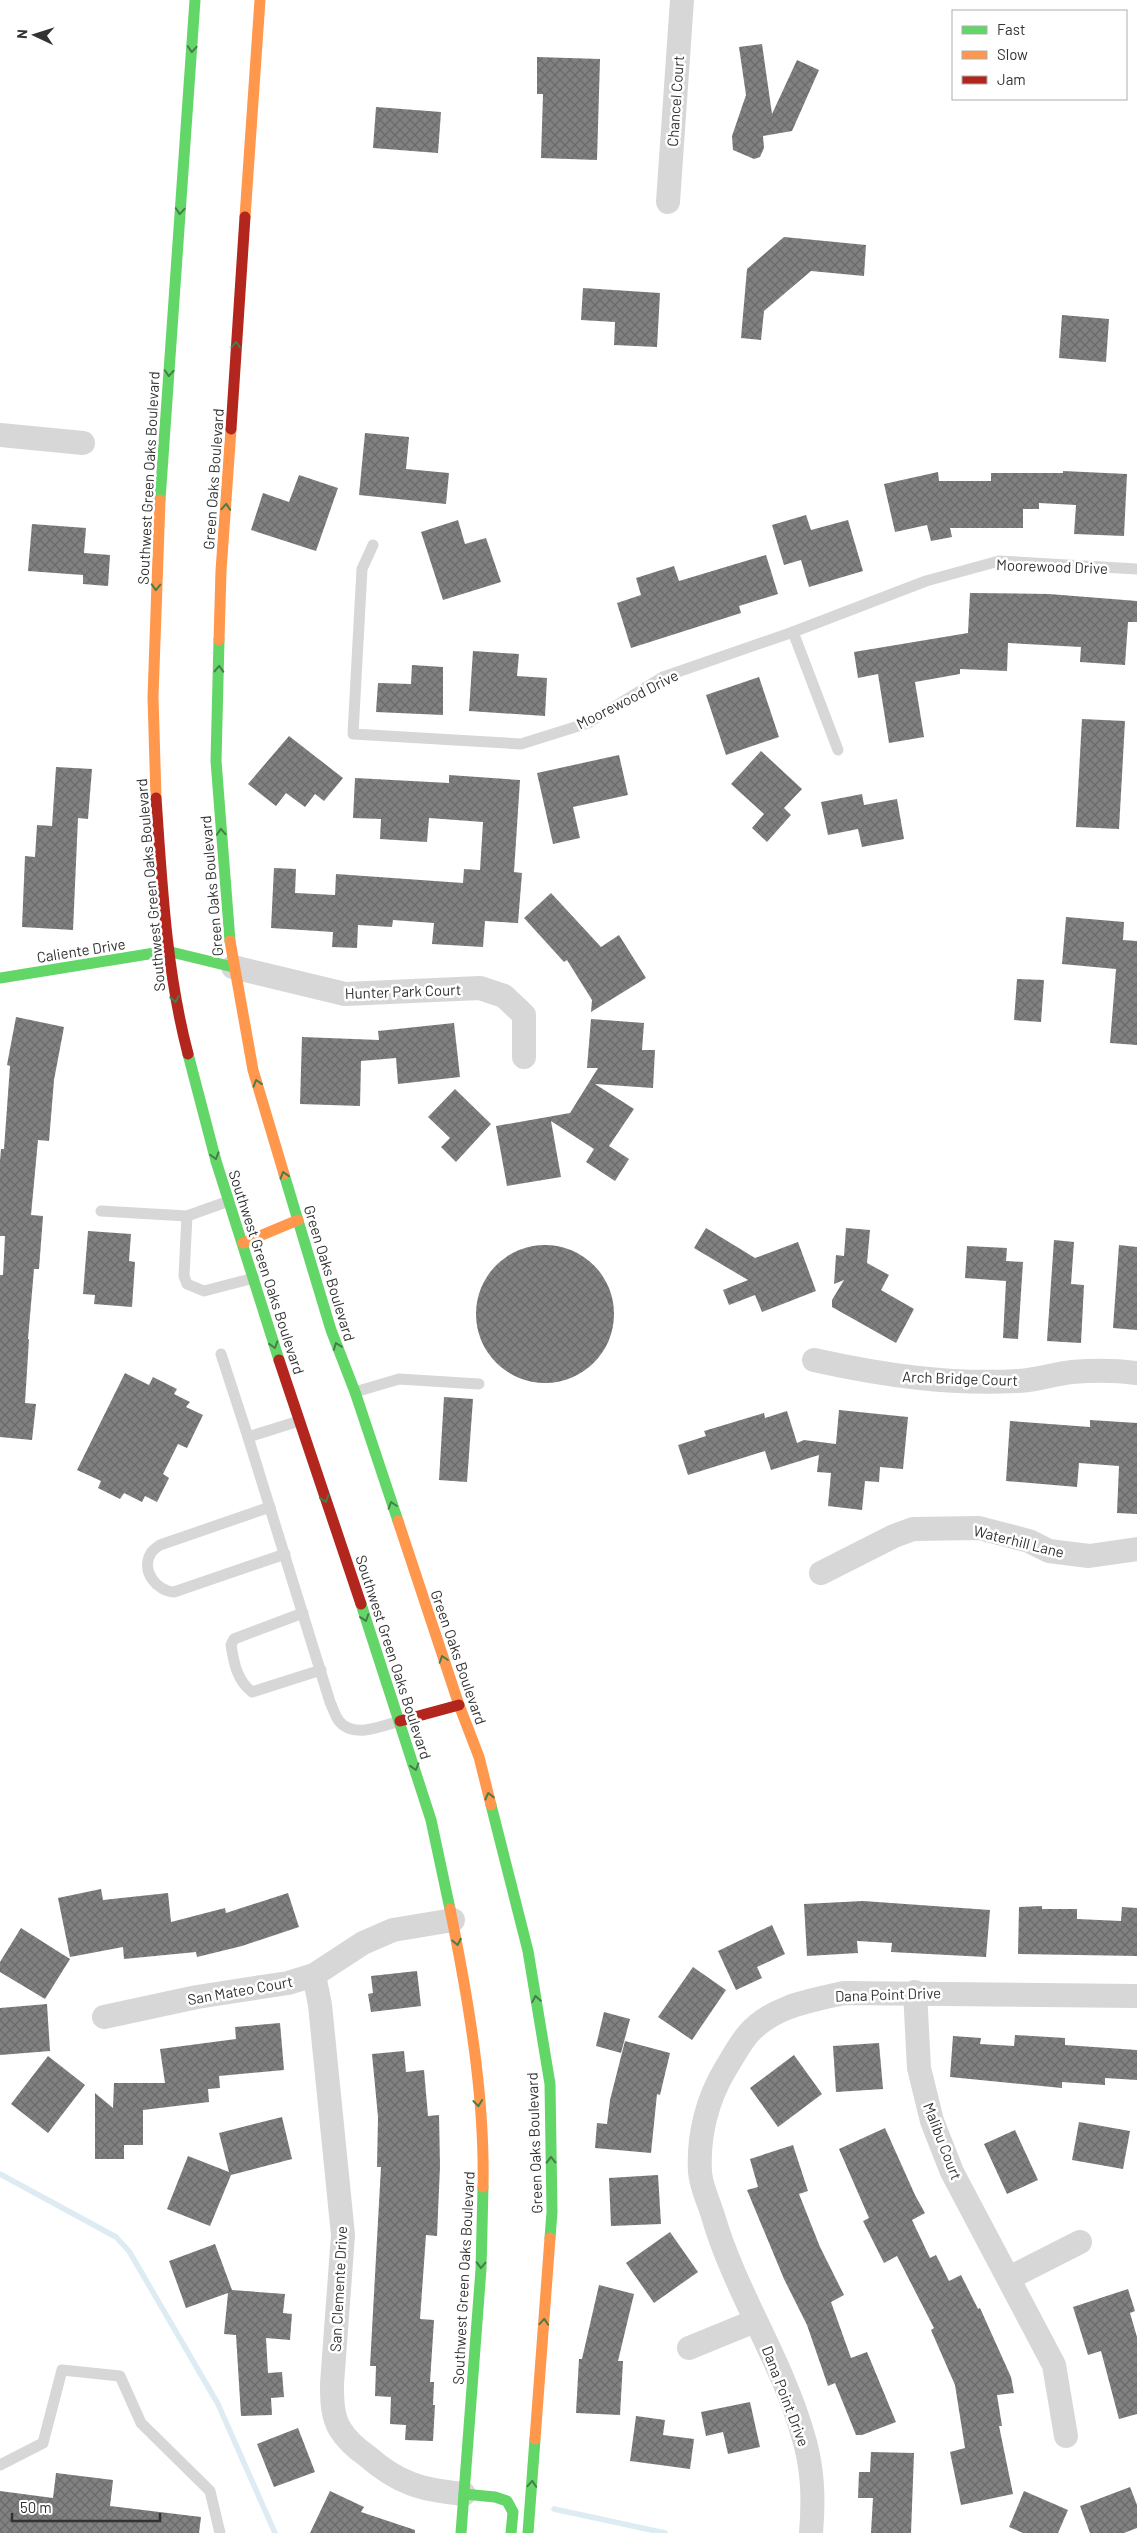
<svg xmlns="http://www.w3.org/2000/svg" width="1137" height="2533" font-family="Barlow,sans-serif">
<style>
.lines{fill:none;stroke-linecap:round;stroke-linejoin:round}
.stream{stroke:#ddebf3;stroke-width:5.5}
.building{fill:url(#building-cross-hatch)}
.lane{stroke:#d7d7d7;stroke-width:11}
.street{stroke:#d7d7d7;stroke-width:24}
.fast{stroke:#63d668;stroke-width:11}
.slow{stroke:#ff974d;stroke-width:11}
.jam{stroke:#b3261e;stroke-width:11}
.oneway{stroke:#497c4b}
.labels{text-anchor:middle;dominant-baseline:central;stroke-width:5;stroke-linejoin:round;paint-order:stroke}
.street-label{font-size:15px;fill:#333;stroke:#fff}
</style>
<defs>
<pattern id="building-cross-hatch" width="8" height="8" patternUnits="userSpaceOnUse" patternTransform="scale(1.25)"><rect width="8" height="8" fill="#818181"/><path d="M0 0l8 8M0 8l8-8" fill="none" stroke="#6a6a6a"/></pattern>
</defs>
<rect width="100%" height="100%" fill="#fff"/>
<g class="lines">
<g class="stream">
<polyline points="0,2174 116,2237 129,2251 218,2404 275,2533"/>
<polyline points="554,2509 665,2533"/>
</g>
</g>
<g class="building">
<polygon points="762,44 772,114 797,60 819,70 792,131 763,136 764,148 760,157 754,159 733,150 732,136 746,95 739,47"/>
<polygon points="537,57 600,59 597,160 541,158 543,94 537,94"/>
<polygon points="376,107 441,112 438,153 373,148"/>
<polygon points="784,237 866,245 864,276 811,271 764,311 761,340 741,338 747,269"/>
<polygon points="583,288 660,293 657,347 614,345 615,322 581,320"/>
<polygon points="1062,315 1109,319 1106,362 1059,358"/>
<polygon points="365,433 409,437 406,469 449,473 446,504 359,495"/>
<polygon points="1063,471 1127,474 1124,536 1074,534 1076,505 1039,503 1039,509 1023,509 1023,528 950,528 952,537 931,541 927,525 895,532 884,484 938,472 939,481 991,481 991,473 1063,473"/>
<polygon points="299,475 338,488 316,551 251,530 263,493 289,502"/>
<polygon points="806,515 811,530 848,520 863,571 809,587 801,560 784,565 772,525"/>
<polygon points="458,520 465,544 486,538 501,582 443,600 421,532"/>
<polygon points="32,524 86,528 84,553 110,555 108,586 83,584 83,575 28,571"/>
<polygon points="766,555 778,594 739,606 741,613 631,648 617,603 641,595 636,578 674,566 679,581"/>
<polygon points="970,593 1049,594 1137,601 1137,622 1128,622 1125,665 1080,662 1081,647 1008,643 1007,671 960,669 960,674 915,682 924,737 889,743 878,674 858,678 854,652 968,633"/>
<polygon points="473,651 519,654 517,676 547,678 545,716 469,711"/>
<polygon points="412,665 443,667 443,715 376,712 378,683 411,684"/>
<polygon points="759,677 779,737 726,755 706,695"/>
<polygon points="1082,719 1125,721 1119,829 1076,827"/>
<polygon points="289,736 343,778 324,801 315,794 305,807 286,793 276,806 248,784"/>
<polygon points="761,751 802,789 784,808 791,815 767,842 752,828 764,814 731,784"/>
<polygon points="619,755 628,795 573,807 580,838 553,844 537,773"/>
<polygon points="56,767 92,769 88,819 78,818 73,930 22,927 25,856 35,857 37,825 52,826"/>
<polygon points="449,775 520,780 514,872 522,873 518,923 485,921 483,947 432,944 434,923 393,920 392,927 358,925 357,948 332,947 333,932 271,928 274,868 296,869 295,893 335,895 336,874 463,883 464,869 480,870 483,822 429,818 427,842 380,839 381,819 353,818 355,778 449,783"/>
<polygon points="862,794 864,805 897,799 904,839 862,847 858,829 828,835 821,802"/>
<polygon points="551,893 601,947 619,935 646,978 591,1012 592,1000 567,960 564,962 524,918"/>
<polygon points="1066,917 1124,922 1123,940 1137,941 1137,1045 1110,1043 1116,969 1062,964"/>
<polygon points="1017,979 1044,980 1041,1022 1014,1020"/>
<polygon points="16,1017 64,1027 54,1080 49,1141 38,1140 31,1215 43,1216 39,1269 34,1269 28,1339 29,1339 25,1403 36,1404 32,1440 0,1437 0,1275 3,1275 5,1236 0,1236 0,1161 1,1149 4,1149 10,1066 7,1065"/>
<polygon points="591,1019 644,1023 642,1050 655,1050 653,1088 595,1084 634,1109 609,1146 629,1159 615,1181 586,1162 594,1149 551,1121 561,1177 507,1186 496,1126 570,1113 598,1068 587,1068"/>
<polygon points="454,1023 460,1077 398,1084 396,1058 361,1061 360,1106 300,1104 302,1037 379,1040 378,1031"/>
<polygon points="455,1089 491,1124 456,1162 441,1147 450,1138 428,1117"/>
<polygon points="706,1228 755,1258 798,1242 816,1291 762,1312 755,1295 729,1305 723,1290 748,1280 694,1248"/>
<polygon points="846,1228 870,1230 867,1263 889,1275 881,1290 914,1309 896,1343 832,1307 832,1300 844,1280 834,1284 836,1255 844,1256"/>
<polygon points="88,1231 131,1234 129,1261 135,1262 132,1307 94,1304 95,1295 83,1294"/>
<polygon points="1054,1240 1074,1242 1071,1284 1084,1285 1081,1343 1047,1341"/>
<circle cx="545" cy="1314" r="69"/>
<polygon points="1119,1245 1137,1247 1137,1330 1113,1328"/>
<polygon points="967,1246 1007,1248 1006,1261 1023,1262 1018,1339 1003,1338 1006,1281 965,1278"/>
<polygon points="125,1373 149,1385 153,1377 177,1389 174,1394 190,1402 186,1407 203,1415 187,1448 178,1444 163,1474 169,1478 157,1502 145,1496 142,1502 124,1493 120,1499 98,1488 101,1481 77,1470"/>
<polygon points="444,1397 473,1399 467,1482 439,1480"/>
<polygon points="839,1410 908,1417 903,1469 880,1467 879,1482 865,1481 862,1510 828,1506 831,1473 817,1472 819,1455 771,1470 765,1451 688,1475 678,1445 706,1436 704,1431 764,1413 765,1418 787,1411 797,1443 804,1440 836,1444"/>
<polygon points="1090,1420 1137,1423 1137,1514 1117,1513 1119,1466 1079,1463 1077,1487 1006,1481 1010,1421 1090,1427"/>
<polygon points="101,1889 103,1900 168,1893 171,1922 225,1908 226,1913 288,1893 299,1927 242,1946 197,1957 196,1952 124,1959 123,1947 70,1957 58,1898"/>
<polygon points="863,1901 990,1910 986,1957 891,1952 892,1943 857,1941 858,1953 807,1956 804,1904"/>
<polygon points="1042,1906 1042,1909 1077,1909 1077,1919 1121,1921 1122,1907 1137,1908 1137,1956 1018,1954 1019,1907"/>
<polygon points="772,1925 785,1954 757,1967 762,1978 736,1990 718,1951"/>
<polygon points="21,1928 70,1959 45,1999 0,1972 0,1962"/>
<polygon points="693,1967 726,1990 692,2040 658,2017"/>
<polygon points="417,1971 421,2006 371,2012 368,1994 373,1993 371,1976"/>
<polygon points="47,2004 50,2051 0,2055 0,2008"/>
<polygon points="604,2012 630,2019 621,2053 596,2046"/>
<polygon points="280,2023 284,2070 219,2076 220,2088 208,2089 209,2102 143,2110 143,2145 124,2145 124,2159 95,2159 95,2093 113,2108 114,2083 165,2083 160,2049 236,2039 235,2027"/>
<polygon points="1015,2035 1065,2038 1065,2045 1137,2050 1137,2080 1105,2078 1105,2085 1062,2082 1062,2088 950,2077 953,2036 981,2038 980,2044 1014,2046"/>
<polygon points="625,2041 670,2053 660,2095 657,2094 651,2153 595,2148 597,2123 607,2124 610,2100"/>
<polygon points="879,2043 883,2089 836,2092 833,2046"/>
<polygon points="404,2051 406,2072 424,2070 428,2116 439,2115 440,2166 437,2236 426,2235 420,2319 434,2320 430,2382 434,2382 433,2405 435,2405 433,2441 405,2440 406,2425 390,2424 391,2397 375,2396 376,2366 370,2366 381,2167 377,2167 378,2117 372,2054"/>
<polygon points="794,2055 822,2094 778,2127 750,2088"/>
<polygon points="48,2056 85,2085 48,2133 11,2104"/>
<polygon points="282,2117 292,2159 231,2175 210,2226 167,2209 188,2156 229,2172 219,2133"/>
<polygon points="1079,2122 1130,2131 1123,2169 1072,2160"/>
<polygon points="885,2128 915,2195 925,2213 912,2220 930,2258 936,2255 949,2281 961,2275 978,2309 980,2308 1011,2377 1014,2393 997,2395 1002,2426 999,2426 1013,2494 961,2505 950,2452 965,2448 955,2385 931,2330 934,2328 897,2256 884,2263 863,2221 869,2218 839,2149"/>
<polygon points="1015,2130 1038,2180 1007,2194 984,2144"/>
<polygon points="793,2145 808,2191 799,2194 820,2247 844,2295 831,2302 851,2358 867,2352 896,2422 862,2435 856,2435 835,2383 828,2386 807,2325 784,2279 747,2190 758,2187 750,2159"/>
<polygon points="658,2175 661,2224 611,2226 609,2178"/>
<polygon points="670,2232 698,2272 654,2303 626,2263"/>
<polygon points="215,2244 232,2290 285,2294 283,2313 292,2314 290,2340 266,2338 268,2373 282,2372 284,2397 271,2398 272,2415 241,2416 236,2335 224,2334 228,2293 186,2308 169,2261"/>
<polygon points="599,2285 634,2294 618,2361 623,2361 620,2415 576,2413 579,2359 582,2359"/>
<polygon points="1128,2289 1135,2311 1130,2313 1137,2337 1137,2414 1119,2419 1101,2351 1088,2355 1073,2307"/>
<polygon points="750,2402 760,2447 728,2454 723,2432 706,2436 701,2412"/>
<polygon points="636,2416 665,2420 663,2435 694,2439 690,2469 630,2461"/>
<polygon points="298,2428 315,2472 274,2487 257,2444"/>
<polygon points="871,2452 914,2453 911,2533 871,2533 873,2498 858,2498 859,2472 870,2472"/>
<polygon points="56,2473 113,2480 110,2506 201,2517 199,2533 0,2533 0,2491 53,2498"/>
<polygon points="1130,2487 1137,2505 1137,2528 1124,2533 1090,2533 1080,2506"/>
<polygon points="330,2491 364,2507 361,2512 415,2530 415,2533 310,2533"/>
<polygon points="1024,2491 1068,2510 1058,2533 1023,2533 1009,2527"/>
</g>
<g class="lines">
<g class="lane">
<polyline points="373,545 362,569 353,734 521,744 588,723 663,677 793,632 926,581 999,561 1137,569"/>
<polyline points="793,632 838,750"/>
<polyline points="101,1211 187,1216 229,1201"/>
<polyline points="187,1216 184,1276 187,1284 204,1291 254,1278"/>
<polyline points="221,1354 248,1437"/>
<polyline points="355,1392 399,1379 479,1384"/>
<path d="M299 1421 248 1437 330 1702C333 1708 335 1716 339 1721 353 1739 382 1726 400 1721"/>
<path d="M270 1507 160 1545C157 1547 153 1550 151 1553 140 1571 157 1591 174 1592L285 1554"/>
<path d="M303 1613 234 1639 231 1645C234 1664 237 1680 252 1692L321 1670"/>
<polyline points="0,2465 43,2443 62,2370 120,2376 141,2423 210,2491 220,2533"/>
</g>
<g class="street">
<polyline points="668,202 682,0"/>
<polyline points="0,435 83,443"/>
<polyline points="233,967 345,994 480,988 504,996 524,1015 524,1057"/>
<path d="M814 1360C882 1375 949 1385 1019 1381 1037 1380 1054 1374 1072 1372 1094 1370 1115 1370 1137 1373"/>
<polyline points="821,1573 894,1536 913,1529 979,1528 1029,1541 1049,1551 1089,1556 1137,1549"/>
<path d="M314 1975 320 2005 343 2235 332 2384C332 2399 332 2416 340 2429 346 2439 357 2449 367 2456 399 2484 422 2490 464 2494"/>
<polyline points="915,1992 919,2068 932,2121 952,2172 1054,2365 1066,2436"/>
<polyline points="104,2017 197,1997 288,1983 314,1975 363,1943 393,1930 453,1920"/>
<polyline points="1009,2278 1080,2242"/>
<polyline points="689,2348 755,2321"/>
<path d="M811 2533C814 2498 813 2466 802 2432 780 2357 735 2291 713 2216 709 2202 701 2187 700 2172 698 2136 707 2099 726 2068 733 2057 740 2043 749 2033 774 2006 809 2001 844 1993L1137 1996"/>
</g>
<g class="fast">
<polyline points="160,500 195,0"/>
<polyline points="219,640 216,761 230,941"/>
<polyline points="0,978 167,951 233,967"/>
<polyline points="188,1054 216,1161 279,1360"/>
<polyline points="284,1174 331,1330 355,1392 398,1521"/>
<polyline points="361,1604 431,1820 450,1909"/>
<polyline points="491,1805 528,1951 550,2084 552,2212 550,2238"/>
<polyline points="464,2494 495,2497 507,2501 513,2512 511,2533"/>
<polyline points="461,2533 481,2269 483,2187"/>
<polyline points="528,2533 535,2439"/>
</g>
<g class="slow">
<polyline points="245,217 260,0"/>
<polyline points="219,640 221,571 231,429"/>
<polyline points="156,798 153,697 160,500"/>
<polyline points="230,941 253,1070 284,1174"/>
<polyline points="243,1243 298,1220"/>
<polyline points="398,1521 459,1705 479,1757 491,1805"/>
<path d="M450 1909C468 1998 485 2095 483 2187"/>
<polyline points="535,2439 550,2238"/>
</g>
<g class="jam">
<polyline points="231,429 245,217"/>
<path d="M156 798C162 884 166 970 188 1054"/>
<polyline points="279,1360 361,1604"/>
<polyline points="400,1721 459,1705"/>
</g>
</g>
<defs><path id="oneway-chevron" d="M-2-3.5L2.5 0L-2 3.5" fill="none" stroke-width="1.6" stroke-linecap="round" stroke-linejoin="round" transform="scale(1.25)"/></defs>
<g class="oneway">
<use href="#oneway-chevron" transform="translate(192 49) rotate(94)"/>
<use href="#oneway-chevron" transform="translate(180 211) rotate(94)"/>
<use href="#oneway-chevron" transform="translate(236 345) rotate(-87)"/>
<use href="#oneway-chevron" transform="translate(169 373) rotate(94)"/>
<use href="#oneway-chevron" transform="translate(226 507) rotate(-86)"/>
<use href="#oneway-chevron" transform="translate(156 587) rotate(92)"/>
<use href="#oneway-chevron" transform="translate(219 669) rotate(-88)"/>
<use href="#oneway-chevron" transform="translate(221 832) rotate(-94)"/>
<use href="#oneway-chevron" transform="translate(175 999) rotate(81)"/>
<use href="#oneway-chevron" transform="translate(257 1083) rotate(-107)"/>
<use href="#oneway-chevron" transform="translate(215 1156) rotate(74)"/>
<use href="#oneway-chevron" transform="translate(284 1175) rotate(-107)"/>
<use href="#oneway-chevron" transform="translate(274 1345) rotate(73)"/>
<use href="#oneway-chevron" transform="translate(337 1346) rotate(-111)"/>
<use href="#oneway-chevron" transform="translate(325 1499) rotate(71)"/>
<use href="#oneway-chevron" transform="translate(392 1505) rotate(-108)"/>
<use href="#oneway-chevron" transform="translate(365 1618) rotate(71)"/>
<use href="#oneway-chevron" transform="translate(443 1659) rotate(-108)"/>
<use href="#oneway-chevron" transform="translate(415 1767) rotate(73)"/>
<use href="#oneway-chevron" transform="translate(489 1796) rotate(-104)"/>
<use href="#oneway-chevron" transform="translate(457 1942) rotate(79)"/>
<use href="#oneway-chevron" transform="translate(536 1999) rotate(-99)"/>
<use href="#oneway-chevron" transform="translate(478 2103) rotate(84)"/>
<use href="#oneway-chevron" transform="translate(551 2160) rotate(-91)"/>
<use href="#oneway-chevron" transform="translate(481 2265) rotate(92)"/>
<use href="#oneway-chevron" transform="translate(544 2322) rotate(-86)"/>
<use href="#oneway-chevron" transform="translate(532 2484) rotate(-86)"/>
</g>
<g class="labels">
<g class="street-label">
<text transform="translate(675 101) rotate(-86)">Chancel Court</text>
<text transform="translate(148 478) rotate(-87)">Southwest Green Oaks Boulevard</text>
<text transform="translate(213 479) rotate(-86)">Green Oaks Boulevard</text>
<text transform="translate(1052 566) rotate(2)">Moorewood Drive</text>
<text transform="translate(627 699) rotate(-27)">Moorewood Drive</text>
<text transform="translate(150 885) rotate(-95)">Southwest Green Oaks Boulevard</text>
<text transform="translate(211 886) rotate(-95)">Green Oaks Boulevard</text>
<text transform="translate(81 950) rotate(-9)">Caliente Drive</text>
<text transform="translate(403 991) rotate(-2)">Hunter Park Court</text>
<text transform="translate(267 1272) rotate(72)">Southwest Green Oaks Boulevard</text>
<text transform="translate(330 1273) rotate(73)">Green Oaks Boulevard</text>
<text transform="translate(960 1378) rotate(2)">Arch Bridge Court</text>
<text transform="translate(1019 1541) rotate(14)">Waterhill Lane</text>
<text transform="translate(394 1657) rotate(72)">Southwest Green Oaks Boulevard</text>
<text transform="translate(459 1657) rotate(71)">Green Oaks Boulevard</text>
<text transform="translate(240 1990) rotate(-10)">San Mateo Court</text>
<text transform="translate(888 1994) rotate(-2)">Dana Point Drive</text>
<text transform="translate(943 2141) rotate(69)">Malibu Court</text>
<text transform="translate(534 2143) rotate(-92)">Green Oaks Boulevard</text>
<text transform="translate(463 2278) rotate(-87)">Southwest Green Oaks Boulevard</text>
<text transform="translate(338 2289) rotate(-87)">San Clemente Drive</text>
<text transform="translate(786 2396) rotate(69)">Dana Point Drive</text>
</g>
</g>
<rect x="952" y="10" width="175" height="90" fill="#ffffff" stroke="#adadad"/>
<rect x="962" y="26" width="25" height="8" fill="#63d668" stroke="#adadad"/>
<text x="997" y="35" font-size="15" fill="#333333">Fast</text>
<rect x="962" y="51" width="25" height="8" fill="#ff974d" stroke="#adadad"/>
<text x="997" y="60" font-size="15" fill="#333333">Slow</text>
<rect x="962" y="76" width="25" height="8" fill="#b3261e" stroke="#adadad"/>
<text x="997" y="85" font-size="15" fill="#333333">Jam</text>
<g transform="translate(35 35) rotate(274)" stroke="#ffffff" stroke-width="4" paint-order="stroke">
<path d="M0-4L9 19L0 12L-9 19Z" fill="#333333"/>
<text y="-8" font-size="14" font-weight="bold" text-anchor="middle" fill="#333333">N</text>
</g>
<path d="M12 2513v8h148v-8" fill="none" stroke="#333333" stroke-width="2.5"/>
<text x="20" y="2513" font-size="15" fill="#333333" stroke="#ffffff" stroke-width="4" paint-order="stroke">50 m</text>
</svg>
